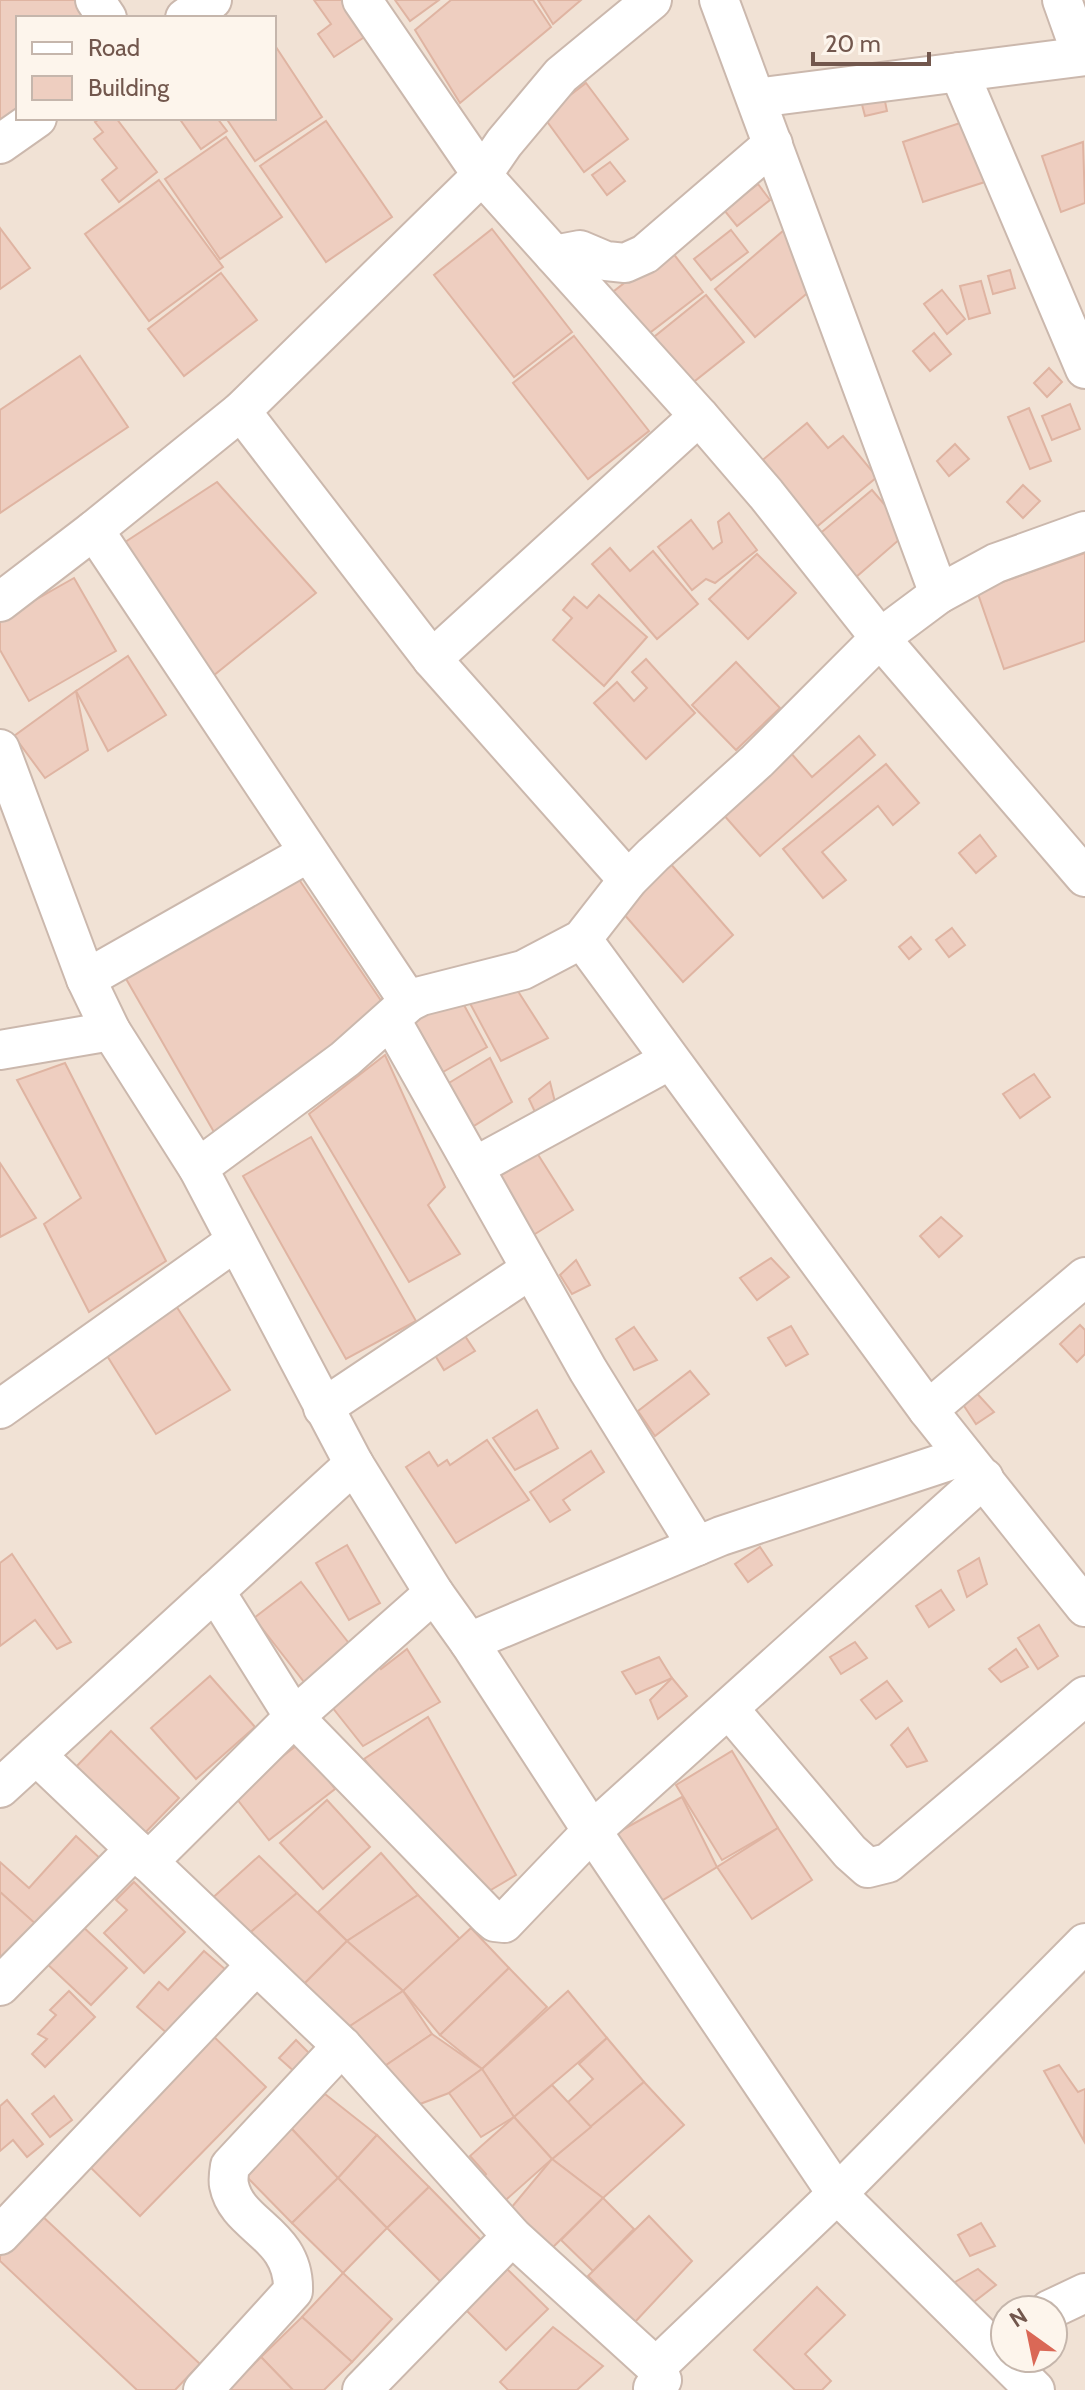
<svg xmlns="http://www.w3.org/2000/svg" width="1085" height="2390" font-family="Cabin,sans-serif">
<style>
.residential{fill:#f1e2d5;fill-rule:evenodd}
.building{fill:#eecec0;stroke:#dfb4a2;stroke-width:2}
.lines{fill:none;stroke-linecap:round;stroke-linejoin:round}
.street-casing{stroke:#cbb8ad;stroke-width:42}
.street{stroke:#fff;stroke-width:38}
</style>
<rect width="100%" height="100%" fill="#faf1e6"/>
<path class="residential" d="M0 0H1085V2390H0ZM18 18H274V118H18ZM1005 2310H1053V2358H1005Z"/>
<g class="building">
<polygon points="0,0 77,0 88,18 18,18 18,117 0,128"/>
<polygon points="314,0 346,0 369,34 334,57 318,34 331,24"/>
<polygon points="395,0 439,0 410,21"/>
<polygon points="451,0 533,0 551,27 460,103 415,30"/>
<polygon points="538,0 581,0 553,24"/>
<polygon points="274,44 322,117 255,161 226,118 274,118"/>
<polygon points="586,83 628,139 584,172 543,116"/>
<polygon points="882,87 887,111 865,116 859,93"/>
<polygon points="101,118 116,118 157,172 119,202 102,180 117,168 94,139 103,132 95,122"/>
<polygon points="179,118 217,118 227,131 201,149"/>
<polygon points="972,119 991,180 923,202 903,142"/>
<polygon points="326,121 392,217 326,262 260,166"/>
<polygon points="226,137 282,217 220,259 165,179"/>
<polygon points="1083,142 1085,203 1061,212 1042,156"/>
<polygon points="610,162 625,181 607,195 592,175"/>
<polygon points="159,180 223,267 149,321 85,234"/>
<polygon points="758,184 770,200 737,226 724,210"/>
<polygon points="790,225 817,285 755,337 715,289"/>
<polygon points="0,228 30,268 0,289"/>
<polygon points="492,229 572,332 514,377 434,275"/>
<polygon points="731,230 748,252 711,280 694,259"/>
<polygon points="669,248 703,292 643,338 609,295"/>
<polygon points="1010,270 1015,288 993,294 988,276"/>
<polygon points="221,273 257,320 184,376 148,329"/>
<polygon points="981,281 990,313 969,319 960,286"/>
<polygon points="942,290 965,319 947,334 924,304"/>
<polygon points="706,295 744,342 686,388 649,341"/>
<polygon points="934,333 951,354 930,371 913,351"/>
<polygon points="574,336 649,431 588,479 513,383"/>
<polygon points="80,356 128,427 0,513 0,410"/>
<polygon points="1049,368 1062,382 1047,397 1034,383"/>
<polygon points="1070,404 1080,429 1052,440 1042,416"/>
<polygon points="1029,408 1051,461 1030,469 1008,417"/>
<polygon points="807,423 828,448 843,436 877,477 808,534 753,468"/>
<polygon points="955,444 969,459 949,476 937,461"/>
<polygon points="217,482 316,593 208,680 116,548"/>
<polygon points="1023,485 1040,501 1023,518 1007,502"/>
<polygon points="872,490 908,532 848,584 811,541"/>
<polygon points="729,513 757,550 715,583 706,579 692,590 658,547 691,520 713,549 722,542 718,522"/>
<polygon points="610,548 630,571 653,551 698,604 657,639 592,564"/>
<polygon points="1085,553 1085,641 1004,669 977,591"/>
<polygon points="757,554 796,593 748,639 709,599"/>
<polygon points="74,578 116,651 29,701 0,650 0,620"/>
<polygon points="599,595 647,637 604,686 553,640 572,618 563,610 574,597 587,608"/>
<polygon points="128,656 166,715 108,751 76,691"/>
<polygon points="646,659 695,713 646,759 594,703 617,682 634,701 647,688 632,672"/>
<polygon points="736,662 780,708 736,750 692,705"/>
<polygon points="76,691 88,750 45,778 14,736"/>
<polygon points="859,736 875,755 760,856 722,813 790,752 812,777"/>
<polygon points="886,764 919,803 893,825 878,806 822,852 846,880 823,898 783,849"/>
<polygon points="980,835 996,856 976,873 959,853"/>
<polygon points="662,854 733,935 683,982 616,905"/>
<polygon points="296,875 386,1008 214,1132 125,977"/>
<polygon points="952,928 965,945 949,957 936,940"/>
<polygon points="911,937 921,949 909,959 899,947"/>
<polygon points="514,985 548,1038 501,1061 465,994"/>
<polygon points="459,996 487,1047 443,1072 414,1021"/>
<polygon points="385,1055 445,1187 428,1205 460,1254 409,1282 309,1114"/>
<polygon points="490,1058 512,1102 469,1129 444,1086"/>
<polygon points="65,1063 166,1261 89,1312 44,1224 81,1198 17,1080"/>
<polygon points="1034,1074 1050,1097 1020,1118 1003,1094"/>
<polygon points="550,1082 556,1106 535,1112 529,1099"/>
<polygon points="311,1137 416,1321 346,1359 243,1176"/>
<polygon points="537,1153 573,1210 524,1241 487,1184"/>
<polygon points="0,1163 36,1218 0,1237"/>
<polygon points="941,1217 962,1236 939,1257 920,1236"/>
<polygon points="771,1258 789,1277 757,1300 740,1278"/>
<polygon points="576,1260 590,1285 572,1294 560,1275"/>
<polygon points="171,1298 230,1390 156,1434 104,1351"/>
<polygon points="1080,1325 1085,1330 1085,1354 1077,1362 1060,1344"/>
<polygon points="791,1326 808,1354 786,1366 768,1338"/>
<polygon points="459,1327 475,1351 444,1370 430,1347"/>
<polygon points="634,1327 657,1360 634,1370 616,1339"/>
<polygon points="690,1371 709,1394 655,1436 638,1411"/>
<polygon points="972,1388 994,1412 976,1424 960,1400"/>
<polygon points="537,1410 558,1448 515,1470 493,1438"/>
<polygon points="487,1440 529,1500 456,1543 406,1467 429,1452 438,1466 447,1460 450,1465"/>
<polygon points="591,1451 604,1472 563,1500 570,1510 550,1522 530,1492"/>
<polygon points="347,1545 380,1603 349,1620 316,1563"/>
<polygon points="760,1547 772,1565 748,1582 735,1564"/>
<polygon points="12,1554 71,1642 57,1649 35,1620 0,1646 0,1563"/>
<polygon points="979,1558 987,1584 967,1597 958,1571"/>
<polygon points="301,1582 355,1651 308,1687 254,1618"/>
<polygon points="941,1590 954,1610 929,1627 916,1606"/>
<polygon points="1039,1625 1058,1656 1038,1669 1018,1638"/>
<polygon points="855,1642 867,1658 841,1674 830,1657"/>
<polygon points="407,1649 440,1702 363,1746 324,1697 371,1657 381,1669"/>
<polygon points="1016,1649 1028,1667 1001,1682 989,1669"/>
<polygon points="659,1657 672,1678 636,1694 622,1672"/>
<polygon points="210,1676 255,1727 196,1779 151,1728"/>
<polygon points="672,1678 687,1696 658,1719 650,1700"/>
<polygon points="887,1681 902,1701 876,1719 861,1700"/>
<polygon points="428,1717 516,1875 479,1897 364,1759"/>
<polygon points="908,1728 927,1761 907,1767 891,1745"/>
<polygon points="111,1731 179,1798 138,1840 70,1773"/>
<polygon points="300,1743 335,1789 269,1840 233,1794"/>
<polygon points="732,1751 778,1828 722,1860 676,1785"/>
<polygon points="682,1797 717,1867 653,1906 613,1835"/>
<polygon points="327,1800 370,1847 323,1889 280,1843"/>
<polygon points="778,1828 812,1880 752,1919 717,1867"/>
<polygon points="76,1836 104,1862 42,1930 0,1892 0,1862 29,1888"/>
<polygon points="381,1853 418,1895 347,1941 318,1912"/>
<polygon points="259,1856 297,1893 246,1936 208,1902"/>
<polygon points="134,1882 185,1932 144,1973 104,1933 127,1910 116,1900"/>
<polygon points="0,1892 38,1926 5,1963 0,1959"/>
<polygon points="297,1893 347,1941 298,1990 246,1936"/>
<polygon points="418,1895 460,1939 403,1991 347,1941"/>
<polygon points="80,1924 127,1968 91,2005 44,1961"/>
<polygon points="471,1928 509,1968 440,2035 403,1991"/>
<polygon points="347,1941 403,1991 344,2030 298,1990"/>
<polygon points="204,1951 226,1970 169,2035 137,2007 159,1982 168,1990"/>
<polygon points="509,1968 547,2007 482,2069 440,2035"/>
<polygon points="69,1991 95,2017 45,2067 32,2054 47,2039 38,2034 56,2015 50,2010"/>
<polygon points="403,1991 432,2034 373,2074 344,2030"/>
<polygon points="568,1991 607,2038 514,2117 482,2069"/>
<polygon points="208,2031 266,2087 140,2216 83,2160"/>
<polygon points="432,2034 482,2069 449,2093 412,2107 373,2074"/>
<polygon points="607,2038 644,2082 591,2127 567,2103 593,2079 579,2064"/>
<polygon points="296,2040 312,2056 296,2073 279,2058"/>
<polygon points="1059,2065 1078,2092 1085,2089 1084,2141 1044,2071"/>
<polygon points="482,2069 514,2117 481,2137 449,2093"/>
<polygon points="644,2082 684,2125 603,2198 552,2159"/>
<polygon points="552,2085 591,2127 552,2159 514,2117"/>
<polygon points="325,2094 377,2135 338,2178 290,2127"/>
<polygon points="54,2096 72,2120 50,2137 32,2114"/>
<polygon points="7,2100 43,2144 27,2157 13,2140 0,2151 0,2106"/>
<polygon points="514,2117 552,2159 499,2206 479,2185 486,2174 470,2156"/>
<polygon points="290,2127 338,2178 292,2223 242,2172"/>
<polygon points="377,2135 429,2187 387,2228 338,2178"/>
<polygon points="552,2159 603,2198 545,2255 506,2214"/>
<polygon points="338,2178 387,2228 343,2273 292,2223"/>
<polygon points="429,2187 483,2242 441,2282 387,2228"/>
<polygon points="603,2198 634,2229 593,2271 561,2240"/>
<polygon points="40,2214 200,2364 175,2390 137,2390 0,2261 0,2256"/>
<polygon points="649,2216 692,2261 635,2322 588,2276"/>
<polygon points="981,2223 995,2246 970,2256 958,2235"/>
<polygon points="501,2263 548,2309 506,2350 460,2304"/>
<polygon points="978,2269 996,2285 970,2305 955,2282"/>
<polygon points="343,2273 392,2319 352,2362 302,2317"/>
<polygon points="817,2287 845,2315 805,2354 831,2381 822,2390 795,2390 754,2350"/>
<polygon points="302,2317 352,2362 324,2390 293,2390 261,2357"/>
<polygon points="553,2327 603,2366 577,2390 508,2390 500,2382"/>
<polygon points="261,2357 293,2390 228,2390"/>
</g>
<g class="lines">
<g class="street-casing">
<g id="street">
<polyline points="95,0 107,18"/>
<polyline points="362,0 482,175 699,416 766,494 880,638 1085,877"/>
<polyline points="719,0 939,594"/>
<polyline points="1062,0 1082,56"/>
<polyline points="185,18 212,0"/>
<polyline points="959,72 1085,369"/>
<polyline points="756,98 1085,56"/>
<polyline points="0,144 37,118"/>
<polyline points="554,255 580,250 606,261 625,263 645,254 773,144"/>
<polyline points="241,411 432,659 628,880"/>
<polyline points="94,530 409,1002"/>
<polyline points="0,602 94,530 241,411 482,175 504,143 561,75 652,0"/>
<polyline points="432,659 699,416"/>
<polyline points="0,749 86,979 111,1031 198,1168 354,1464 434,1593 469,1642 592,1831 837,2194 1035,2390"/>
<polyline points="582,939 928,1410 1085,1607"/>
<polyline points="86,979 308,853"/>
<polyline points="391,1020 588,1370 697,1546"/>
<polyline points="0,1050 111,1031"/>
<polyline points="474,1167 670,1060"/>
<polyline points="198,1168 345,1059 409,1002 421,996 523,970 582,939 628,880 653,855 757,761 880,638 939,594 996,563 1085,531"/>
<polyline points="323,1408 531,1269"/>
<polyline points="0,1409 236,1241"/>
<polyline points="928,1410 1085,1277"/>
<polyline points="215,1591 294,1717 488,1916 495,1922 504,1923 592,1831 984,1478"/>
<polyline points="469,1642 721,1536 964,1456"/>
<polyline points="729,1709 850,1852 868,1868 888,1863 1085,1696"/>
<polyline points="36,1755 342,2046 512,2236 656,2367"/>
<polyline points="0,1788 354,1464"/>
<polyline points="148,1862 294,1717 434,1593"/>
<polyline points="0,1986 135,1849"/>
<polyline points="0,2235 256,1965"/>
<polyline points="1049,2310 1085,2293"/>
<polyline points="653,2388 662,2380 656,2367 837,2194 1085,1943"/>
<path d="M203 2390 293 2291C295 2233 237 2227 229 2185 228 2180 229 2172 230 2166L342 2046"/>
<polyline points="362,2390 512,2236"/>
</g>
</g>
<use href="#street" class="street"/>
</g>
<rect x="16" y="16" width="260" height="104" fill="#fdf5ec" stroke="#c5b6ac" stroke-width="2"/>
<rect x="32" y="42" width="40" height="12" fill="#ffffff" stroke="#c5b6ac" stroke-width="2"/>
<text x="88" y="56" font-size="24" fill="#72574d">Road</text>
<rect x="32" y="76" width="40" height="24" fill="#eecec0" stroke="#c5b6ac" stroke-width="2"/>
<text x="88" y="96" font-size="24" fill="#72574d">Building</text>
<g transform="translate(1029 2334) rotate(327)"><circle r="38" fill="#fdf5ec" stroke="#c5b6ac" stroke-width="2"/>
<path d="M0-6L14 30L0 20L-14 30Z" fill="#da6856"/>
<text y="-12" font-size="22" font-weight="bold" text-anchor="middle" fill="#72574d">N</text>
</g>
<path d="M813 52v12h116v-12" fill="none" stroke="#72574d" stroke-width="4"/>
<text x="825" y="52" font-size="24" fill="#72574d" stroke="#fdf5ec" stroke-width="6" paint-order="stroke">20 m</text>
</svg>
